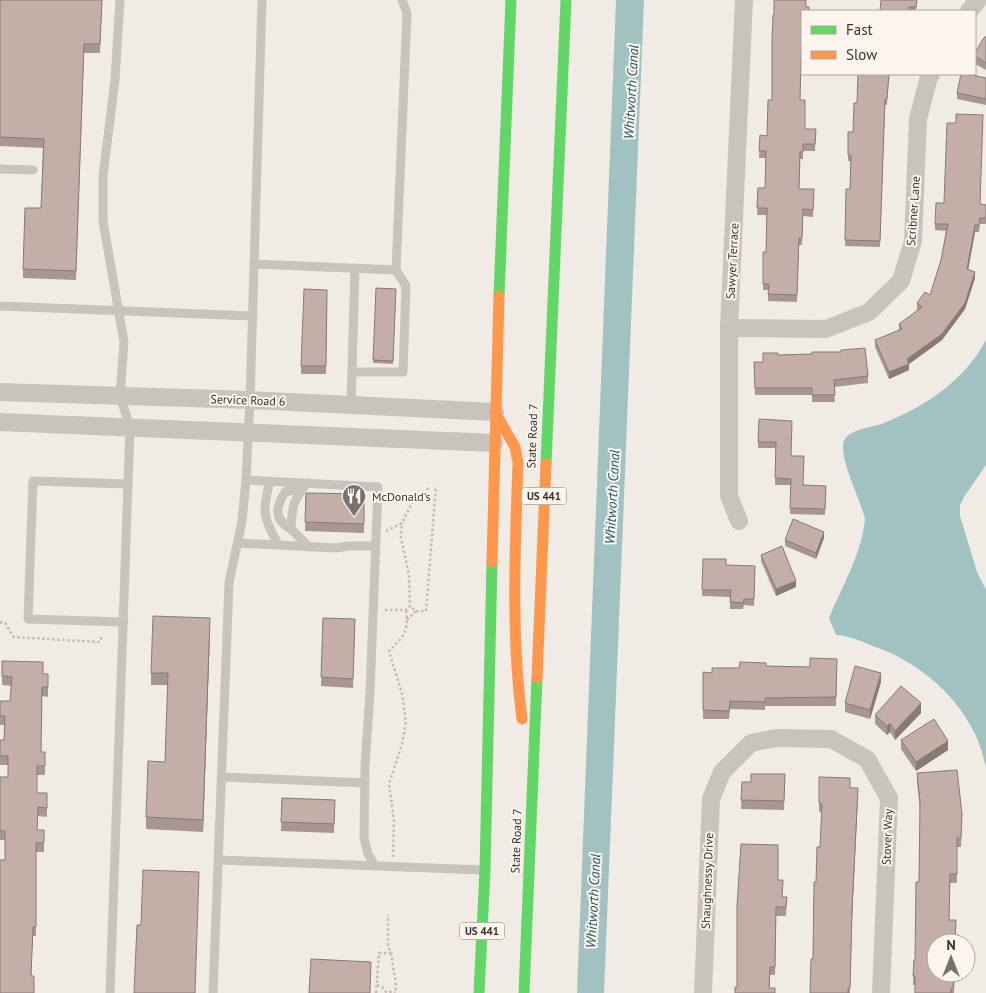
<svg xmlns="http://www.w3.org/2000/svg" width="986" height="993" font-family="'PT Sans',sans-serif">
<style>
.water{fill:#a1c2c1}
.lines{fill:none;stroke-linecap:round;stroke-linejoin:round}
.path{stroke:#c2bbb6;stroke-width:2.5;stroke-dasharray:2.5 2.5;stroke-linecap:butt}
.lane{stroke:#c9c3be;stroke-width:9}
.street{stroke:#c9c3be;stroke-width:18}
.fast{stroke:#63d668;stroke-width:11}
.slow{stroke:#ff974d;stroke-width:11}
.wall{fill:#a89690}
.shaded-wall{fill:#887a75}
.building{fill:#c3afa7;stroke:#887a75}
.labels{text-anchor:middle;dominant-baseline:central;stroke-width:4;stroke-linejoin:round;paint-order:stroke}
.shield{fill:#fbf5ee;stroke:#756b66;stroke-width:1}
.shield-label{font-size:11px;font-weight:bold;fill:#3b302b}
.street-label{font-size:12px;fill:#3b302b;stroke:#fbf5ee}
.poi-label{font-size:12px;fill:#3b302b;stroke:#fbf5ee;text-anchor:start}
.water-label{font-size:14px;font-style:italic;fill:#1f5a5e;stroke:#fbf5ee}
</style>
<rect width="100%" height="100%" fill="#f0ebe5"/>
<g class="water">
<polygon points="616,0 644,0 604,993 577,993"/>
<path d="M986 340V465L964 497 960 505V516L977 572 986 590V767C983 756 980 744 975 734 955 692 916 661 873 646 862 642 848 635 836 635L829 618C842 587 862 553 865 519 860 498 842 465 843 445 844 429 872 428 884 423 926 406 964 381 986 340Z"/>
</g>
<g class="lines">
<g class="path">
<polyline points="386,531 402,523 412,503 430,487"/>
<polyline points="385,610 406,610 410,606 409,575 401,538 402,523"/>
<polyline points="416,611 426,611 436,486"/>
<polyline points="407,620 416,611 410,606"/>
<polyline points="0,622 5,623 14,637 99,642 103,635"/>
<path d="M393 857 394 821 389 784 402 744 406 722 402 694 389 651C403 637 409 632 406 610"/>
<polyline points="391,953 396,985 395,993"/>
<polyline points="377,985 382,987 386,992 395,992"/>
<polyline points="376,993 379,953 391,953 388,946 388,915"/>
</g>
<g class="lane">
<polyline points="0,169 33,170"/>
<polyline points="254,264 396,270 407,13 402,0"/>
<polyline points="0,306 253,316"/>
<polyline points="352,372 403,372 406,286 396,270"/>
<polyline points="351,405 355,268"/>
<polyline points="246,480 378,487 370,693 365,766 364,838 368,854 375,866"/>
<path d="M270 481C262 510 263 518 278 544"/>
<path d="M307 483C293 501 292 506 291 529L309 547"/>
<path d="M291 529C273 519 276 507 285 492L303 488"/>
<polyline points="238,543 336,548 348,546 375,546"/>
<polyline points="124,622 28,619 33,481 128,484"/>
<polyline points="222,777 365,783"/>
<polyline points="219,860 483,870"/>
<polyline points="110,993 130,427 120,396 124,342 103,221 103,176 115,80 120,0"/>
<polyline points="213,993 229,583 242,521 246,480 250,400 262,0"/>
</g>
<g class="street">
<polyline points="969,11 978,0"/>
<polyline points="729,328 826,329 869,312 901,281 913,241 918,119 928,80 931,74"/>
<polyline points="0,392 250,400 495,412"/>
<polyline points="0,422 494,443"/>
<polyline points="739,521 729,496 729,328 744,0"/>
<polyline points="703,993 711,799 722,772 751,743 776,738 831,739 867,759 889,798 881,993"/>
</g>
<g class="fast">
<polyline points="499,296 511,0"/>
<polyline points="546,464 566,0"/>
<polyline points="479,993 485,870 492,562"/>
<polyline points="524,993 537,678"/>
</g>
<g class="slow">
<path d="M495 412 515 447 518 463C515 549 511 634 522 719"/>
<polyline points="492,562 499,296"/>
<polyline points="537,678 546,464"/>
</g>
</g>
<g class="wall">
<polygon points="0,0 102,0 100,53 84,53 76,280 23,278 23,269 41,208 43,148 0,146"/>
<polygon points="917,0 916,11 871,11 880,11"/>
<polygon points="802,11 802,66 801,66 800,100 805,129 816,129 815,151 803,151 803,159 800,159 799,189 814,189 813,217 803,216 802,245 799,245 797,302 768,301 768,290 763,290 763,252 766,252 767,215 757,215 758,188 765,188 766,158 759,158 760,135 767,136 772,100"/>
<polygon points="986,36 986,70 975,64 975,53"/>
<polygon points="861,74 889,74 887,105 885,105 880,247 845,246 846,189 850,189 851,161 848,161 848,132 853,132"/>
<polygon points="986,78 986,105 957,99 957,93"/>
<polygon points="980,204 986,205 986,224 980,224 979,232 975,232 968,270 975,278 965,309 942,340 909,364 909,370 889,379 875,347 875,340 899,330 899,324 918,311 917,310 917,303 930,295 941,260 946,231 935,230 935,224"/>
<polygon points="376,288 396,289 393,364 373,363"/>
<polygon points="327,290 326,374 301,374 301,366"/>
<polygon points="778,355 868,376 868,383 834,387 835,402 812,402 812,395 755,395 754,362 763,362"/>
<polygon points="759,419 791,456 804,485 826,486 825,515 790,514 791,485 775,485 776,448 758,448"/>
<polygon points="306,493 364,494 364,533 305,531"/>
<polygon points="824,538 816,559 785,546 785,540"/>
<polygon points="761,555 796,587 776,596 761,561"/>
<polygon points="703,559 726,565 755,566 754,606 744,605 743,609 730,609 730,597 702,596"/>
<polygon points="323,618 355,619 353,688 321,686"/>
<polygon points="210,630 203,832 146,829 146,817 165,762 168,685 151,685 151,673"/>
<polygon points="837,659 836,706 765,706 765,710 730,709 729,719 703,719 703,672 712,673 739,668 766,666 810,667"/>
<polygon points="2,661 43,674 48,674 48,697 42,696 41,752 45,752 45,775 37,775 37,793 47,793 47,817 38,816 37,830 44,830 44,852 36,852 36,936 33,936 31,976 34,993 5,860 5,840 0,840 0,777 8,777 8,765 0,765 0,740 4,740 5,725 0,725 0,701 10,701 11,686 2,685"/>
<polygon points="881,682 870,719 845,712 845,703"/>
<polygon points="921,713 895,740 890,732 887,735 875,724 875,715"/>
<polygon points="901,740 948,750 916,771 901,749"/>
<polygon points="917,773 962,814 961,847 957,847 957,883 950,883 949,920 956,920 956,943 936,943 936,973 955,973 954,993 915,993 915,985 913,985 914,960 915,960 919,882 920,809 917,783"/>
<polygon points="785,774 784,810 741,809 742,782 751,782"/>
<polygon points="819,777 850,788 858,797 852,918 850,993 810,993 813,959 816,882 820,847 822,812 819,812"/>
<polygon points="282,798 335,800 334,833 281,831"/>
<polygon points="778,880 782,897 787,897 786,916 776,916 775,975 770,975 770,988 737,987"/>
</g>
<g class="shaded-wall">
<polygon points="975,225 975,232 967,276 967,269"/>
<polygon points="975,272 975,278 965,309 942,340 909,364 909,370 889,379 889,372 907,359"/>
<polygon points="824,532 824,538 816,559 816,553"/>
<polygon points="796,581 796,587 776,596 776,589"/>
<polygon points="210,618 210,630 203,832 203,820"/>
<polygon points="881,673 881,682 870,719 870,710"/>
<polygon points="921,703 921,713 895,740 895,731"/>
<polygon points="890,723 890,732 887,735 887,726"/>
<polygon points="948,741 948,750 916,771 916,762"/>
<polygon points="858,788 852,918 850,993 852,910"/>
</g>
<g class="building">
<polygon points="0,0 102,0 100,44 84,44 76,271 23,269 25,208 41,208 44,139 0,137"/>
<polygon points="774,0 806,0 806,7 809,7 809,11 802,11 802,59 801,59 800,100 805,100 805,129 816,129 815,144 803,144 803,152 800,152 799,189 814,189 813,210 803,209 802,238 799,238 797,295 768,294 769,284 763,284 763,252 766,252 767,208 757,208 758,188 765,188 766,151 759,151 760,135 767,136 768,100 772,100 772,39 773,15 774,15"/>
<polygon points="881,0 917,0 916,7 909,7 909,11 871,11 880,11"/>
<polygon points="986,36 986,63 975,56 975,53 983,39"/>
<polygon points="858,74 889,74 887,99 885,99 880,241 845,240 846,189 850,189 851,155 848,155 848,132 853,132 854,103 857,103"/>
<polygon points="961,74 967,74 986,78 986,99 957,93"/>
<polygon points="956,114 983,115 980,204 986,205 986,218 980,218 979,225 975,225 967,269 975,272 965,303 942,334 907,359 909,364 889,372 875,340 902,329 899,324 922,307 917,303 925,292 930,295 941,260 948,224 935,224 936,203 944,203 947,123 956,123"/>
<polygon points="376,288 396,289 393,361 373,360"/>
<polygon points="304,289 327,290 326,366 301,366"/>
<polygon points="865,348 868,376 834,380 835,395 812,395 812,388 755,388 754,362 763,362 763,353 778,353 778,355 812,354 812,352 841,352 841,350"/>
<polygon points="759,419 792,421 791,456 804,456 803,485 826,486 825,509 790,508 791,479 775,478 776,442 758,442"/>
<polygon points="306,493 364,494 364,524 305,522"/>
<polygon points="793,519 824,532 816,553 785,540"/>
<polygon points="782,546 796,581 776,589 761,555"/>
<polygon points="703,559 726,559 726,565 755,566 754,599 744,599 743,603 730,602 731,590 702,590"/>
<polygon points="153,616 210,618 203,820 146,817 148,761 165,762 168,673 151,673"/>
<polygon points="323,618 355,619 353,679 321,677"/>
<polygon points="810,658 837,659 836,697 765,698 765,702 730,701 729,711 703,710 703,672 712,673 712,668 739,668 740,662 766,663 766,666 810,667"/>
<polygon points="2,661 43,662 43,674 48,674 48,687 42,687 41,752 45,752 45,766 37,766 37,793 47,793 47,808 38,807 37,830 44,830 44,843 36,843 36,927 33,927 31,976 34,976 34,993 0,993 0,860 5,860 5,831 0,831 0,777 8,777 8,756 0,756 0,740 4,740 5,716 0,716 0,701 10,701 12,677 2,676"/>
<polygon points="855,666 881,673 870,710 845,703"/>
<polygon points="901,686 921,703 895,731 890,723 887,726 875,715"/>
<polygon points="934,719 948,741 916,762 901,740"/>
<polygon points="957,770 962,814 961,838 957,838 957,874 950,874 949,920 956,920 955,943 936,943 936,973 954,973 953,988 951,988 951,993 915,993 915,976 913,976 914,960 915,960 916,882 919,882 920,802 917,773"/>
<polygon points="751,774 785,774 784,801 741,800 742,782 751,782"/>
<polygon points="819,777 850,778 850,788 858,788 852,910 850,988 848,988 848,993 810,993 811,959 813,959 814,882 816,882 817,847 820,847 822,804 819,803"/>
<polygon points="282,798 335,800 334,824 281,822"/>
<polygon points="741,844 778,845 778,880 783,880 782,897 787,897 786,907 776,907 775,967 770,967 769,988 775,988 775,993 735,993 735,987 737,987 737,906"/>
<polygon points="143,870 199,872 195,993 134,993 137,925 141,925"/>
<polygon points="311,959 371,962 370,993 309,993"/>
</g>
<defs>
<g id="restaurant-pin" transform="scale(1.25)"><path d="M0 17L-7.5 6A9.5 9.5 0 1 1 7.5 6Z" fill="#7a716c" stroke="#fbf5ee"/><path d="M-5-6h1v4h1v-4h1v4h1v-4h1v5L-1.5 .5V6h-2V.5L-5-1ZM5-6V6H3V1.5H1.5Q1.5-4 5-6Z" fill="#fff"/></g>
</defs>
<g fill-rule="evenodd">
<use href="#restaurant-pin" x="354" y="496"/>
</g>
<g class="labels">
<g class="shield">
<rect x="521.5" y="487.5" width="45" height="17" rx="4"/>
<rect x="459.5" y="922.5" width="45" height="17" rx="4"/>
</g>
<g class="shield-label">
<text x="544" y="496">US 441</text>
<text x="482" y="931">US 441</text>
</g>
<g class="street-label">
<text transform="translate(913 211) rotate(-86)">Scribner Lane</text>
<text transform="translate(732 261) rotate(-87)">Sawyer Terrace</text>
<text transform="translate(248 400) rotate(2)">Service Road 6</text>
<text transform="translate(532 436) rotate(-88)">State Road 7</text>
<text transform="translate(887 837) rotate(-88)">Stover Way</text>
<text transform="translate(516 841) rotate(-88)">State Road 7</text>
<text transform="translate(707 881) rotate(-88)">Shaughnessy Drive</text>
</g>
<g class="poi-label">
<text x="372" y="496">McDonald's</text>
</g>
<g class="water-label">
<text transform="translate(631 92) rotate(-87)">Whitworth Canal</text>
<text transform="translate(612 497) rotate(-87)">Whitworth Canal</text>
<text transform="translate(593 901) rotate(-87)">Whitworth Canal</text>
</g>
</g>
<rect x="801" y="10" width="175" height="65" fill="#fbf5ee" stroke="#aea6a0"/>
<rect x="811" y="26" width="25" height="8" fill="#63d668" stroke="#aea6a0"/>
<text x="846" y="35" font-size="15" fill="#3b302b">Fast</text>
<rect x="811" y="51" width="25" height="8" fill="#ff974d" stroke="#aea6a0"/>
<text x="846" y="60" font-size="15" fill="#3b302b">Slow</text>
<g transform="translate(951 958)"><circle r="24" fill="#fbf5ee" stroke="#aea6a0"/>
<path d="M0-4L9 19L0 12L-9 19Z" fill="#7a716c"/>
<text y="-8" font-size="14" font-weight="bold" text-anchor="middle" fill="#3b302b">N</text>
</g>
</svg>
